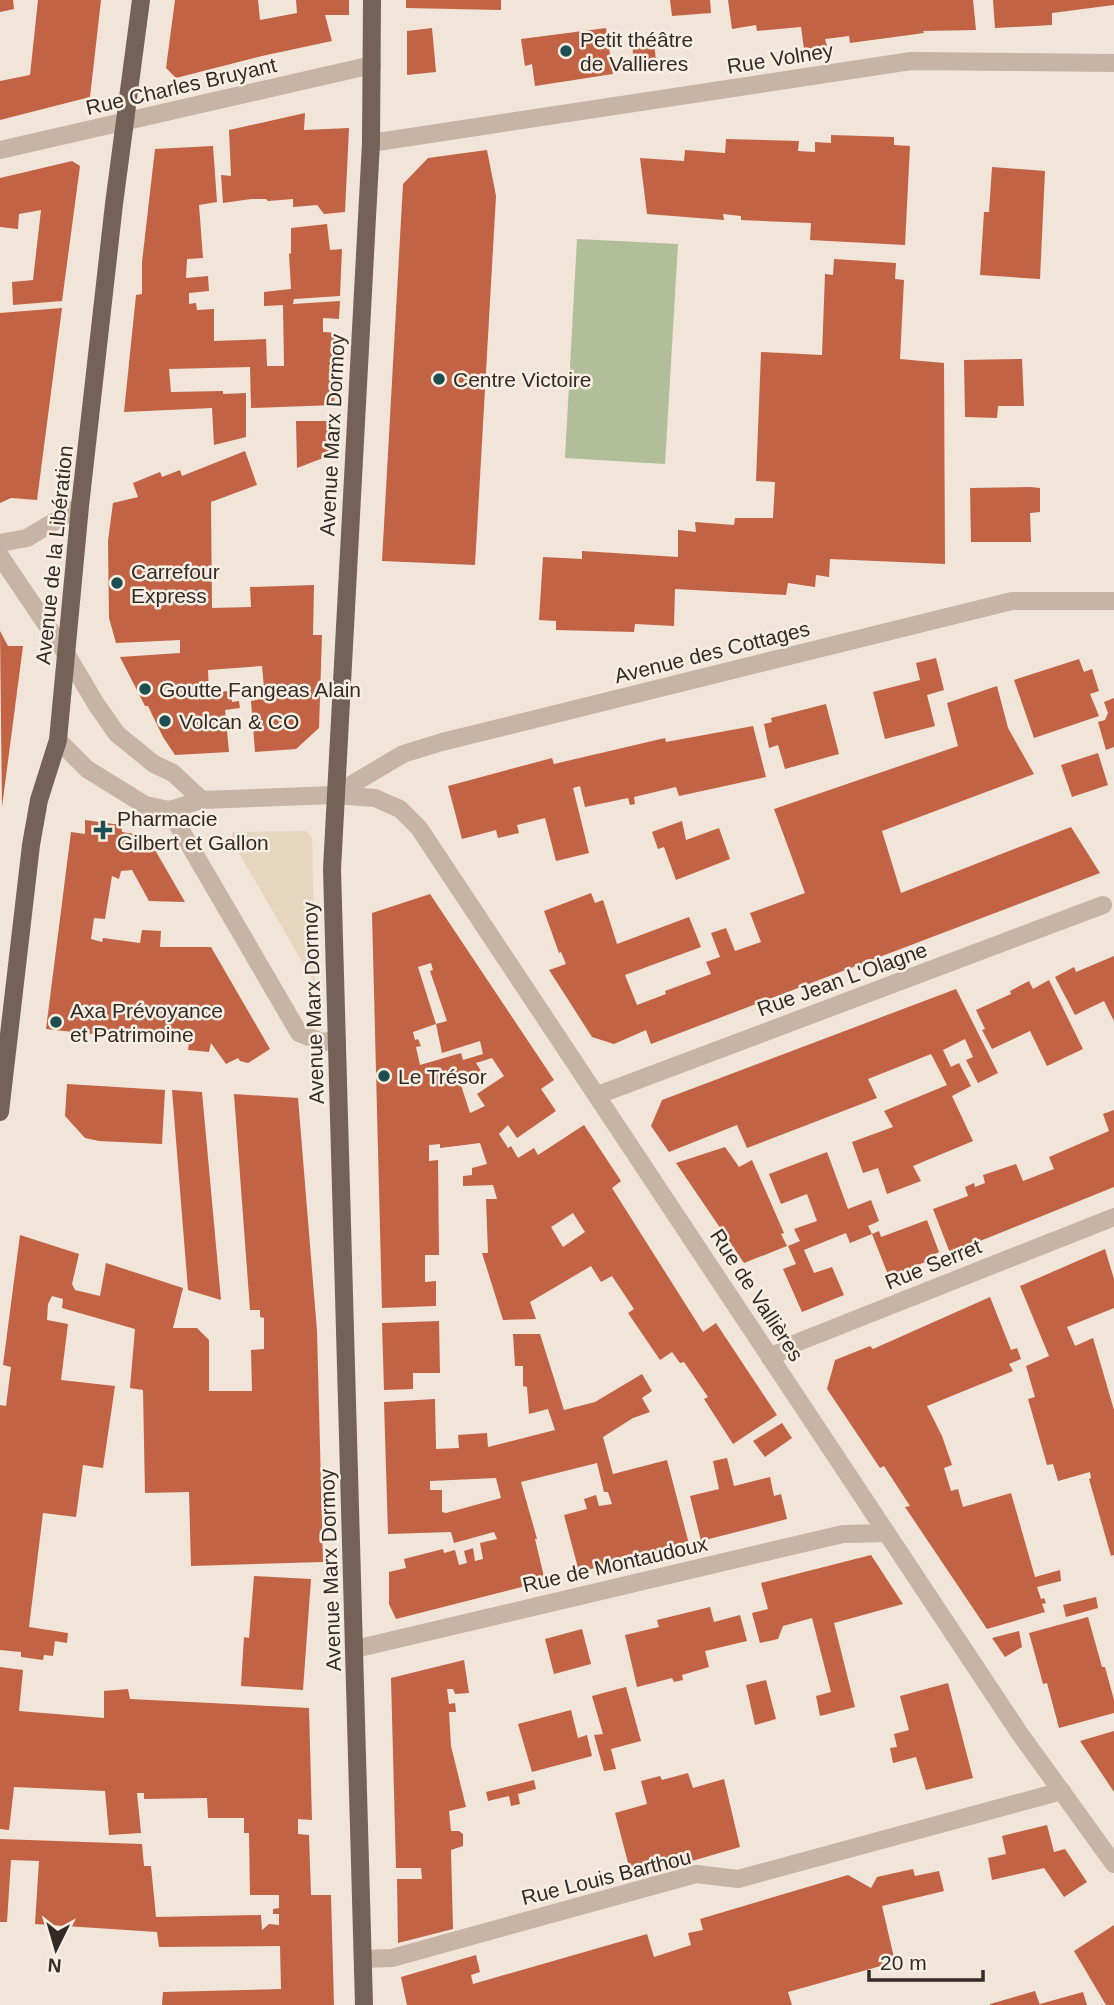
<svg xmlns="http://www.w3.org/2000/svg" width="1114" height="2005" font-family="Arial,sans-serif">
<style>
.green{fill:#b1be99}
.plaza{fill:#e7d6bf}
.building{fill:#c16344;fill-rule:evenodd}
.lines{fill:none;stroke-linecap:round;stroke-linejoin:round}
.minor{stroke:#c7b4a5;stroke-width:18}
.primary{stroke:#746157;stroke-width:18}
.poi-dot{fill:#1d4f52;stroke:#f8efe4;stroke-width:2.5}
.labels{text-anchor:middle;dominant-baseline:central;stroke-width:5;stroke-linejoin:round;paint-order:stroke}
.poi-label{font-size:21px;fill:#332a26;stroke:#f8efe4;text-anchor:start}
.street-label{font-size:21px;fill:#332a26;stroke:#f8efe4}
</style>
<rect width="100%" height="100%" fill="#f0e5d8"/>
<polygon class="green" points="577,239 678,244 665,464 565,458"/>
<polygon class="plaza" points="306,831 312,838 315,984 232,841 232,832"/>
<g class="building">
<polygon points="0,0 13,0 14,9 0,12"/>
<polygon points="38,0 101,0 90,97 0,120 0,81 30,75"/>
<polygon points="175,0 258,0 260,20 297,13 296,0 349,0 349,15 325,15 332,41 262,56 176,78 166,68"/>
<polygon points="406,0 501,0 501,10 406,8"/>
<polygon points="670,0 710,0 711,13 672,16"/>
<polygon points="728,0 973,0 976,30 923,31 924,33 850,43 849,36 825,39 827,46 804,49 801,27 757,31 756,25 732,29"/>
<polygon points="993,0 1114,0 1114,5 1052,13 1052,25 995,28"/>
<polygon points="432,28 436,72 407,75 407,31"/>
<polygon points="606,28 613,74 535,86 532,64 525,66 521,39"/>
<polygon points="653,35 657,69 634,72 632,38"/>
<polygon points="305,113 304,130 349,128 345,212 324,214 317,205 293,207 293,199 268,201 266,199 251,199 223,203 221,175 231,176 229,130"/>
<polygon points="831,135 894,137 894,145 910,146 905,245 810,240 811,223 741,220 741,216 723,214 724,220 647,214 640,158 684,161 685,150 725,153 726,139 799,141 798,151 815,152 815,142 831,143"/>
<polygon points="213,146 217,202 199,205 203,258 187,259 186,278 208,276 209,291 189,293 189,304 196,303 197,310 214,309 214,341 266,339 267,366 284,366 283,305 264,306 264,292 291,289 289,254 291,253 291,228 327,224 330,250 342,249 340,296 294,299 293,304 340,301 339,319 323,318 323,332 339,333 334,405 251,408 250,367 169,369 171,392 223,391 223,394 246,393 246,437 214,445 212,408 124,412 136,295 142,294 142,262 155,149"/>
<polygon points="487,150 496,196 475,565 382,561 403,184 428,158"/>
<polygon points="72,161 80,166 62,301 13,305 12,282 33,280 41,210 19,214 18,229 0,227 0,178"/>
<polygon points="992,167 1045,171 1040,279 980,275 984,212 989,212"/>
<polygon points="834,259 896,263 895,279 904,280 900,359 944,363 945,564 830,559 829,577 816,575 815,587 788,583 786,595 675,589 674,626 635,624 634,632 556,630 556,621 539,620 543,557 582,559 582,551 678,557 678,530 696,532 695,522 734,525 735,518 773,518 775,482 756,481 761,352 822,355 825,274 833,275"/>
<polygon points="62,308 37,500 11,498 0,503 0,313"/>
<polygon points="1022,359 1024,406 998,406 997,418 965,417 964,360"/>
<polygon points="296,421 327,421 333,426 331,455 297,468"/>
<polygon points="245,451 257,485 211,502 212,608 251,607 250,587 314,585 313,635 322,635 319,728 296,749 255,752 251,701 265,698 262,666 208,670 209,694 215,695 214,692 231,691 232,702 239,701 240,708 225,710 229,752 175,755 163,737 148,706 145,706 120,657 180,653 180,640 116,643 109,618 108,541 113,503 138,497 133,483 160,472 162,477 180,470 182,476"/>
<polygon points="1030,487 1040,488 1040,512 1030,513 1031,542 971,542 970,488"/>
<polygon points="0,631 8,646 23,646 2,807"/>
<polygon points="936,658 944,690 927,695 935,726 885,739 873,692 920,680 916,663"/>
<polygon points="1079,659 1084,672 1092,669 1099,691 1090,694 1099,716 1034,738 1014,680"/>
<polygon points="997,686 1008,728 1034,774 882,831 901,893 1071,827 1100,873 651,1044 646,1030 614,1044 592,1037 549,970 566,964 561,952 559,953 544,911 591,893 595,903 603,900 617,944 689,917 701,947 625,975 637,1005 666,994 665,991 711,974 706,962 720,957 711,933 726,928 735,951 761,942 750,913 805,893 774,809 958,746 947,703"/>
<polygon points="1114,698 1114,747 1106,750 1098,722 1105,720 1108,713 1104,702"/>
<polygon points="826,704 839,754 785,769 778,745 769,748 764,724 772,722 771,718"/>
<polygon points="753,726 766,777 679,796 676,787 634,797 635,804 630,805 628,798 585,807 580,786 573,788 589,853 556,861 545,818 517,825 519,833 498,838 496,830 462,839 448,786 552,758 554,764 665,738 666,742"/>
<polygon points="1098,753 1108,785 1072,797 1061,765"/>
<polygon points="85,820 121,825 122,832 147,836 185,902 149,901 132,870 121,871 119,879 112,876 105,919 94,918 91,939 102,942 103,938 140,943 142,930 161,931 160,947 211,947 270,1049 248,1063 240,1061 238,1058 226,1064 211,1043 209,1052 188,1050 189,1043 119,1034 119,1037 46,1029 71,832 85,834"/>
<polygon points="682,821 686,840 719,828 730,859 676,880 664,847 658,849 652,832"/>
<path d="M430 894 554 1080 541 1089 556 1111 517 1138 508 1125 499 1134 508 1148 511 1146 518 1158 534 1148 538 1155 584 1125 621 1181 612 1188 703 1332 716 1323 777 1415 733 1444 704 1399 708 1397 684 1362 680 1363 672 1352 660 1360 628 1313 634 1309 612 1276 601 1282 591 1266 530 1302 536 1319 503 1320 482 1253H488L486 1199H497L493 1185 463 1186V1176L472 1175V1168L487 1164 480 1143 440 1148V1144L429 1145V1161L438 1160 439 1255H425V1282L436 1281V1306L382 1308 372 913ZM431 963 433 970 430 971 447 1021 436 1024 442 1053 480 1041 483 1054 463 1060 461 1053 420 1065 416 1047 421 1046 418 1039 415 1040 413 1032 436 1024 418 967ZM492 1058 504 1076 477 1094 485 1106 470 1113 460 1082 483 1074 476 1063ZM573 1213 585 1232 563 1247 551 1227Z"/>
<polygon points="1114,956 1114,1021 1104,1001 1075,1015 1055,977 1074,967 1076,972"/>
<polygon points="1049,980 1083,1049 1047,1066 1030,1031 992,1049 982,1030 985,1029 976,1010 1011,994 1010,991 1029,981 1033,989"/>
<polygon points="956,989 998,1073 978,1083 966,1060 973,1057 965,1039 943,1050 951,1067 959,1063 971,1086 952,1096 973,1141 913,1166 921,1181 887,1194 878,1168 863,1173 852,1142 893,1127 884,1111 947,1085 931,1054 868,1079 877,1098 747,1148 737,1125 669,1152 651,1126 662,1100"/>
<polygon points="67,1084 165,1090 162,1144 99,1141 85,1138 65,1116"/>
<polygon points="172,1090 202,1092 221,1300 188,1290"/>
<polygon points="234,1094 298,1098 317,1331 323,1562 191,1566 189,1492 145,1493 143,1390 130,1388 135,1329 62,1308 63,1299 52,1296 48,1304 47,1320 68,1324 61,1380 115,1386 103,1468 83,1465 76,1517 43,1513 29,1627 68,1633 67,1643 55,1641 53,1656 44,1655 43,1660 21,1657 21,1652 0,1650 0,1405 6,1406 11,1367 3,1365 20,1235 79,1254 72,1284 75,1290 100,1296 106,1263 183,1288 173,1328 197,1328 209,1340 209,1391 252,1391 251,1350 264,1349 264,1318 260,1317 260,1310 250,1310"/>
<polygon points="1114,1110 1114,1187 950,1253 933,1209 968,1196 965,1187 974,1183 975,1187 985,1183 983,1175 1016,1164 1023,1181 1054,1169 1049,1157 1109,1131 1103,1114"/>
<polygon points="725,1147 739,1167 752,1160 784,1233 781,1234 787,1246 744,1263 676,1163"/>
<polygon points="827,1152 848,1209 871,1200 879,1221 868,1226 872,1234 850,1243 846,1233 804,1250 814,1273 832,1267 844,1295 802,1312 783,1269 796,1264 788,1246 800,1241 794,1229 817,1221 807,1194 781,1204 769,1174"/>
<polygon points="927,1220 939,1252 929,1257 930,1260 889,1277 872,1234 879,1231 881,1237"/>
<polygon points="1105,1249 1114,1279 1114,1308 1067,1327 1075,1346 1093,1338 1114,1410 1114,1555 1111,1556 1089,1479 1091,1478 1090,1472 1058,1481 1053,1464 1047,1465 1028,1399 1035,1397 1026,1366 1049,1356 1020,1286"/>
<polygon points="990,1297 1011,1350 1017,1348 1021,1359 1009,1364 1013,1371 927,1406 942,1436 952,1465 944,1468 951,1491 958,1489 963,1507 1011,1493 1035,1577 1060,1570 1061,1581 1037,1587 1041,1599 1044,1598 1046,1603 1042,1604 1045,1612 987,1629 905,1507 910,1506 884,1466 880,1468 827,1389 835,1360 870,1346 873,1349"/>
<polygon points="439,1321 440,1373 413,1373 413,1389 384,1390 382,1323"/>
<path d="M513 1334H540L564 1410 595 1402 642 1374 652 1391 642 1398 650 1412 633 1418 603 1437 613 1474 667 1460 689 1544 579 1572 564 1515 587 1509 584 1499 596 1495 599 1506 612 1504 608 1492H604L597 1463 521 1482 537 1539H535L545 1581 396 1619 389 1604V1572L406 1568 404 1559 443 1549 444 1553 455 1550 459 1565 467 1563 464 1551 473 1548 475 1561 483 1559 480 1543 497 1539 494 1532 454 1543 451 1532 388 1534 384 1402 435 1399 436 1449 459 1448 458 1435 487 1433 488 1447 555 1430 548 1409 529 1414 527 1387 523 1386V1366H515ZM496 1478 501 1498 446 1513 442 1512V1490H430V1481Z"/>
<polygon points="782,1423 792,1438 765,1457 753,1441"/>
<polygon points="727,1458 734,1486 770,1477 774,1496 781,1494 787,1519 701,1541 690,1496 719,1489 713,1461"/>
<polygon points="871,1555 903,1604 834,1623 855,1707 820,1716 816,1696 831,1692 812,1618 783,1626 778,1639 760,1643 752,1613 768,1609 761,1583"/>
<polygon points="254,1576 311,1579 303,1690 241,1686 244,1637 249,1638"/>
<polygon points="1096,1597 1098,1608 1066,1617 1063,1605"/>
<polygon points="710,1607 714,1622 740,1615 747,1641 705,1651 709,1667 682,1675 683,1680 674,1682 672,1678 637,1687 625,1635 659,1627 657,1620"/>
<polygon points="1088,1617 1102,1667 1105,1667 1114,1700 1114,1713 1059,1728 1047,1683 1043,1684 1029,1633"/>
<polygon points="582,1629 591,1664 554,1674 545,1639"/>
<polygon points="1019,1631 1022,1647 1005,1657 992,1638"/>
<polygon points="464,1660 469,1693 455,1694 453,1689 447,1689 449,1704 455,1703 456,1712 449,1712 451,1746 466,1807 449,1811 451,1831 459,1831 463,1834 463,1846 451,1850 453,1929 398,1943 397,1879 422,1879 421,1868 396,1868 391,1678"/>
<polygon points="0,1667 23,1670 19,1711 104,1718 104,1691 128,1689 130,1699 309,1708 312,1820 298,1819 298,1834 309,1835 311,1895 331,1895 334,2005 162,2005 163,1992 281,1989 280,1946 159,1947 157,1932 35,1924 39,1861 11,1860 7,1922 0,1922 0,1839 142,1844 144,1866 151,1866 156,1917 261,1915 262,1930 269,1924 279,1925 279,1914 273,1914 273,1909 279,1908 279,1895 250,1895 249,1833 244,1833 244,1818 208,1818 207,1798 144,1799 144,1793 137,1793 141,1833 109,1835 105,1791 14,1787 9,1830 0,1829"/>
<polygon points="766,1680 776,1719 755,1725 746,1685"/>
<polygon points="948,1683 973,1778 926,1790 916,1757 893,1763 890,1748 897,1747 894,1734 909,1730 900,1696"/>
<polygon points="626,1687 641,1741 611,1749 616,1769 604,1771 594,1735 603,1734 592,1696"/>
<polygon points="571,1710 578,1738 587,1735 592,1756 532,1772 518,1724"/>
<polygon points="1114,1731 1114,1792 1080,1741"/>
<polygon points="688,1773 693,1788 724,1779 740,1847 668,1868 661,1865 658,1861 650,1864 652,1873 632,1878 615,1813 647,1804 641,1781 660,1776 662,1780"/>
<polygon points="534,1780 536,1789 518,1794 520,1804 511,1806 509,1796 488,1801 486,1792"/>
<polygon points="1047,1825 1054,1852 1065,1849 1087,1882 1064,1897 1044,1868 992,1880 988,1858 1006,1854 1002,1836"/>
<polygon points="913,1869 915,1876 939,1871 944,1891 882,1906 895,1962 788,1992 792,2005 407,2005 401,1977 476,1955 480,1972 471,1975 473,1984 647,1934 654,1957 691,1945 688,1933 703,1930 700,1919 848,1875 871,1888 877,1877"/>
<polygon points="1114,1925 1114,2005 1106,2005 1074,1951"/>
<polygon points="1035,1991 1040,2005 990,2005 990,2004"/>
<polygon points="1083,1992 1087,2005 1040,2005 1040,2004"/>
</g>
<g class="lines">
<g class="minor">
<polyline points="371,143 911,61 1114,63"/>
<polyline points="0,150 372,65"/>
<polyline points="0,543 27,538 80,506"/>
<polyline points="0,556 67,655 96,704 117,734 154,764 173,773 202,800"/>
<polyline points="58,740 87,769 145,805 169,810 202,800 334,795 375,798 400,809 419,828 1020,1734 1114,1864"/>
<polyline points="334,795 403,754 442,742 1012,601 1114,601"/>
<polyline points="169,810 299,1033 322,1042 337,1040"/>
<polyline points="598,1095 1103,905"/>
<polyline points="770,1358 796,1343 1114,1217"/>
<polyline points="355,1649 843,1534 887,1533"/>
<polyline points="363,1959 392,1958 696,1874 738,1879 1062,1791"/>
</g>
<g class="primary">
<polyline points="0,1112 31,845 39,800 58,740 80,506 114,204 141,0"/>
<polyline points="364,2005 332,869 371,143 372,0"/>
</g>
</g>
<g class="poi-dot">
<circle cx="566" cy="51" r="7"/>
<circle cx="439" cy="379" r="7"/>
<circle cx="117" cy="583" r="7"/>
<circle cx="145" cy="689" r="7"/>
<circle cx="165" cy="721" r="7"/>
<path d="M99.5 819.5h7v7h7v7h-7v7h-7v-7h-7v-7h7z"/>
<circle cx="56" cy="1022" r="7"/>
<circle cx="384" cy="1076" r="7"/>
</g>
<g class="labels">
<g class="poi-label">
<text x="580" y="39">Petit théâtre<tspan x="580" dy="24">de Vallieres</tspan></text>
<text x="453" y="379">Centre Victoire</text>
<text x="131" y="571">Carrefour<tspan x="131" dy="24">Express</tspan></text>
<text x="159" y="689">Goutte Fangeas Alain</text>
<text x="179" y="721">Volcan &amp; CO</text>
<text x="117" y="818">Pharmacie<tspan x="117" dy="24">Gilbert et Gallon</tspan></text>
<text x="70" y="1010">Axa Prévoyance<tspan x="70" dy="24">et Patrimoine</tspan></text>
<text x="398" y="1076">Le Trésor</text>
</g>
<g class="street-label">
<text transform="translate(780 58) rotate(-9)">Rue Volney</text>
<text transform="translate(181 86) rotate(-13)">Rue Charles Bruyant</text>
<text transform="translate(332 435) rotate(-87)">Avenue Marx Dormoy</text>
<text transform="translate(54 555) rotate(-84)">Avenue de la Libération</text>
<text transform="translate(712 652) rotate(-14)">Avenue des Cottages</text>
<text transform="translate(842 979) rotate(-20)">Rue Jean L'Olagne</text>
<text transform="translate(313 1003) rotate(-92)">Avenue Marx Dormoy</text>
<text transform="translate(933 1264) rotate(-22)">Rue Serret</text>
<text transform="translate(757 1295) rotate(57)">Rue de Vallières</text>
<text transform="translate(615 1564) rotate(-13)">Rue de Montaudoux</text>
<text transform="translate(330 1570) rotate(-92)">Avenue Marx Dormoy</text>
<text transform="translate(606 1877) rotate(-14)">Rue Louis Barthou</text>
</g>
</g>
<g transform="translate(56 1949) rotate(185)" stroke="#f8efe4" stroke-width="5" paint-order="stroke">
<path d="M0-5L12 26L0 18L-12 26Z" fill="#332a26"/>
<text y="-10" font-size="19" font-weight="bold" text-anchor="middle" fill="#332a26">N</text>
</g>
<path d="M869 1970v10h114v-10" fill="none" stroke="#332a26" stroke-width="3.5"/>
<text x="880" y="1970" font-size="21" fill="#332a26" stroke="#f8efe4" stroke-width="5" paint-order="stroke">20 m</text>
</svg>
